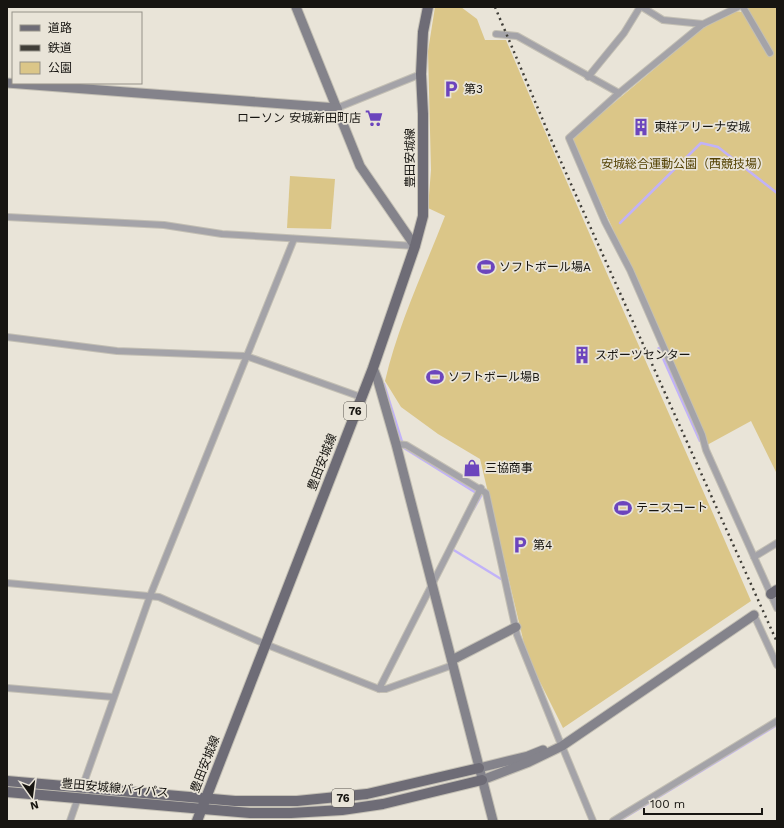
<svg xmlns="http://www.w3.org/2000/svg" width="784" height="828" font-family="'Work Sans','Noto Sans JP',sans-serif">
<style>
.green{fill:#dbc688}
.water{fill:#c1b2f8}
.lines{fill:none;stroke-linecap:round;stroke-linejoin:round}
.stream{stroke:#c1b2f8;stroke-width:2.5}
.street-casing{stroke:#c3bfb4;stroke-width:8}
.secondary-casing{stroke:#c3bfb4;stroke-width:11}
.primary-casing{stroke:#c3bfb4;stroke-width:12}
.street{stroke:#a4a3a8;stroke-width:6}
.secondary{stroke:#84838b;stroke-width:9}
.primary{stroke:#6e6c76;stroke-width:10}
.rail{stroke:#403e38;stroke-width:2.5;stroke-dasharray:2 4;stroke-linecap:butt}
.labels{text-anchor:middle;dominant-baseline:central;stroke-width:3.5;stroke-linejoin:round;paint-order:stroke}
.shield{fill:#e9e4d8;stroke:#56534d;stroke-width:1}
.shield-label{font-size:11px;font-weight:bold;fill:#171511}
.poi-label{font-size:12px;fill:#171511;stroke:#e9e4d8;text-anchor:start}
.street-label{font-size:12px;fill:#171511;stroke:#e9e4d8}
.park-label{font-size:12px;fill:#544203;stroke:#e9e4d8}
</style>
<rect width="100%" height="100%" fill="#e9e4d8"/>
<g class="green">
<path d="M435 7H461L477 19 485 40H506C585 228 670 413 751 601L563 728 527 656 480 459 438 434 401 407 385 381C398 325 424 270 445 216L428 208 431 170 428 51Z"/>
<path d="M749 7H777V474L751 421 707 445 612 227 571 139 703 28C712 24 732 9 741 12Z"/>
<polygon points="290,176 335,179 331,229 287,228"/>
</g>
<polygon class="water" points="660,346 702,441 699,442 657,348"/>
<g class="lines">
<g class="stream">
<polyline points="620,223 701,143 718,147 777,193"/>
<polyline points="384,384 404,448 481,496 473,510"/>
<polyline points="452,549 501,579"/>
<polyline points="619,821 777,725"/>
</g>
<g class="street-casing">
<g id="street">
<polyline points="642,7 663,20 703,24"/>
<polyline points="738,7 703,24 619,93 569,138 605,222 630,270 702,435 706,450 777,608"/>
<polyline points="743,7 770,53"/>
<polyline points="496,34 517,36 619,93"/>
<polyline points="588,77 624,33 640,7"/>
<polyline points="337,108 421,74"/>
<polyline points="7,217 164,225 222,234 415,246"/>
<polyline points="7,337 117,351 246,356 361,397"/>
<polyline points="396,444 406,445 486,493 517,635 560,742"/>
<polyline points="754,557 777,543"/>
<polyline points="7,583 159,597 265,644 379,689 386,689 453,665"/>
<polyline points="754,615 777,665"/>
<polyline points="7,688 113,697"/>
<polyline points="379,689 481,488"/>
<polyline points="562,746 593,821"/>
<polyline points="82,788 150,596 294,239"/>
<polyline points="70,821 78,798"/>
<polyline points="613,821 777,721"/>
</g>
</g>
<g class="secondary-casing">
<g id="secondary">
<polyline points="296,7 360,166 415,246"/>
<polyline points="7,83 337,108"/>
<polyline points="373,368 378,381 396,444 493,821"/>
<polyline points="452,660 516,627"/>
<polyline points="479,768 528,756 543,750"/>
<polyline points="482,780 529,762 562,746 754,615"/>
</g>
</g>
<g class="primary-casing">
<g id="primary">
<polyline points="771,594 777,590"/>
<polyline points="7,781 235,801 297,801 367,794 479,768"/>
<polyline points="7,792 250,813 291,813 342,810 383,804 482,780"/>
<polyline points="197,821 373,368 415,246 423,216 423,114 421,74 423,32 428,7"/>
</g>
</g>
<use href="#street" class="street"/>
<use href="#secondary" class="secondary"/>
<use href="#primary" class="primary"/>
<polyline class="rail" points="495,7 553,144 777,642"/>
</g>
<defs>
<g id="parking-bare" transform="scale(1.38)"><path d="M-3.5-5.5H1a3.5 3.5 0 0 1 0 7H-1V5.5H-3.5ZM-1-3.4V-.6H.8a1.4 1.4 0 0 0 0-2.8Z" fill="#6c45bd" stroke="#e9e4d8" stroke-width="2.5" paint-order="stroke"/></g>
<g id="supermarket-bare" transform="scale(1.38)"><path d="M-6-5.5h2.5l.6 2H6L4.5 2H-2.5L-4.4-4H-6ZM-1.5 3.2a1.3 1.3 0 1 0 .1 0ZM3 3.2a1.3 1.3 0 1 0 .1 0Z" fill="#6c45bd" stroke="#e9e4d8" stroke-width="2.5" paint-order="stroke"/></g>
<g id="building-bare" transform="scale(1.38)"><path d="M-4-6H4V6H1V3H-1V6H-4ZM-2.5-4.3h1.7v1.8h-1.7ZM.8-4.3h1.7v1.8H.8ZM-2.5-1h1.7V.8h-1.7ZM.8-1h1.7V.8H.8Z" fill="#6c45bd" stroke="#e9e4d8" stroke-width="2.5" paint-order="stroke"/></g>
<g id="stadium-bare" transform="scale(1.38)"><path d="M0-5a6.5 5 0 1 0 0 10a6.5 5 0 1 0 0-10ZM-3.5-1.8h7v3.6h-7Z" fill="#6c45bd" stroke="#e9e4d8" stroke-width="2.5" paint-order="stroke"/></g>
<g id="shop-bare" transform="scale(1.38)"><path d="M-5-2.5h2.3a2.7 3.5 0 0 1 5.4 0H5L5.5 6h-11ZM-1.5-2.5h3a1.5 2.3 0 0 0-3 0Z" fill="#6c45bd" stroke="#e9e4d8" stroke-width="2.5" paint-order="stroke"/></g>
</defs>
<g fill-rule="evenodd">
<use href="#parking-bare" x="451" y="89"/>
<use href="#supermarket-bare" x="374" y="118"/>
<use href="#building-bare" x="641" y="127"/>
<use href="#stadium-bare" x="486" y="267"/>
<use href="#building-bare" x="582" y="355"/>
<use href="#stadium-bare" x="435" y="377"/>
<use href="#shop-bare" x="472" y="468"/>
<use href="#stadium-bare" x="623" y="508"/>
<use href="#parking-bare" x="520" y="545"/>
</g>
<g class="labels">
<g class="shield">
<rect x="344" y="402" width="22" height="18" rx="3"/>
<rect x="332" y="789" width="22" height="18" rx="3"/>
</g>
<g class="shield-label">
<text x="355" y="411">76</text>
<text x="343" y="798">76</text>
</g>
<g class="poi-label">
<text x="464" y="89">第3</text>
<text x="361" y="118" text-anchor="end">ローソン 安城新田町店</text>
<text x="654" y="127">東祥アリーナ安城</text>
<text x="499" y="267">ソフトボール場A</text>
<text x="595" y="355">スポーツセンター</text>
<text x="448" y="377">ソフトボール場B</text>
<text x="485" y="468">三協商事</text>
<text x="636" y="508">テニスコート</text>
<text x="533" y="545">第4</text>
</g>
<g class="street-label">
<text transform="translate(410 158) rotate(-90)">豊田安城線</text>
<text transform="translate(322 462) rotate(-69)">豊田安城線</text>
<text transform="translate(205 764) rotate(-69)">豊田安城線</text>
<text transform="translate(115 788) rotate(5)">豊田安城線バイパス</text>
</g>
<g class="park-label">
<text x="685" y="164">安城総合運動公園（西競技場）</text>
</g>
</g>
<rect width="784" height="828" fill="none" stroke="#171511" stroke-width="16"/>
<rect x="12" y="12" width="130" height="72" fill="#e9e4d8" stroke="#959188"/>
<rect x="20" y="25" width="20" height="6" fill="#6e6c76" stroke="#959188"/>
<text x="48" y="32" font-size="12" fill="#171511">道路</text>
<rect x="20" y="45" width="20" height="6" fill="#403e38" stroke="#959188"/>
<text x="48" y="52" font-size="12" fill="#171511">鉄道</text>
<rect x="20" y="62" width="20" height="12" fill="#dbc688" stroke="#959188"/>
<text x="48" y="72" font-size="12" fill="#171511">公園</text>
<g transform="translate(32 796) rotate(166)" stroke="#e9e4d8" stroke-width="3" paint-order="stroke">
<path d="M0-3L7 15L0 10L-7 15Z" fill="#171511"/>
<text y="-6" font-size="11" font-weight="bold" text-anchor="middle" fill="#171511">N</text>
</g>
<path d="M644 808v6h118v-6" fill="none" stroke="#171511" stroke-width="2"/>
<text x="650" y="808" font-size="12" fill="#171511" stroke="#e9e4d8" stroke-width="3" paint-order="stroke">100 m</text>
</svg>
